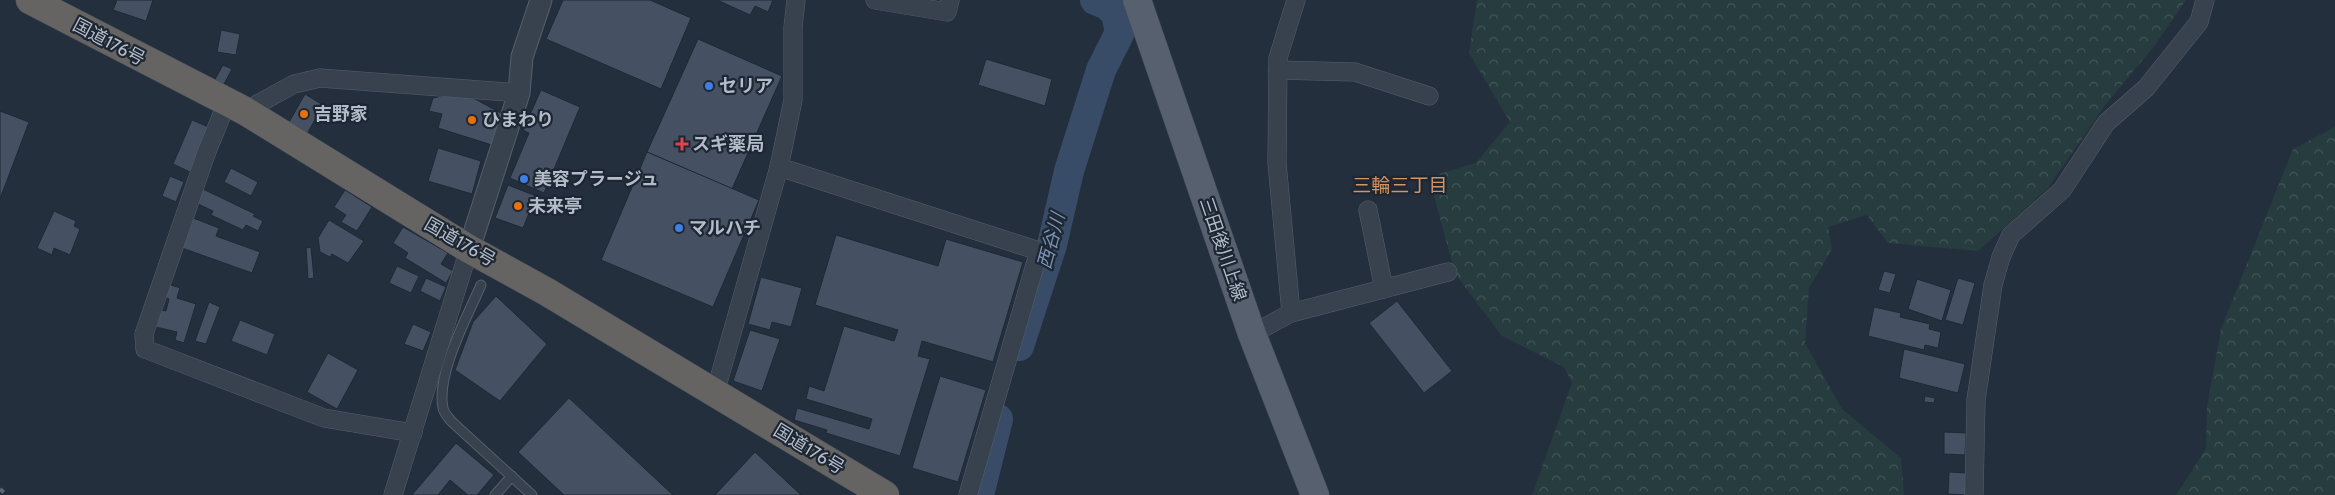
<svg xmlns="http://www.w3.org/2000/svg" width="2335" height="495" font-family="Cabin,'Noto Sans JP',sans-serif">
<style>
.forest{fill:url(#forest-crowns)}
.lines{fill:none;stroke-linecap:round;stroke-linejoin:round}
.river{stroke:#394c67;stroke-width:30}
.building{fill:#455162;stroke:#1f2835}
.service-casing{stroke:#565f6c;stroke-width:11}
.minor-casing{stroke:#565f6c;stroke-width:19}
.tertiary-casing{stroke:#565f6c;stroke-width:23}
.primary-casing{stroke:#414a57;stroke-width:29}
.trunk-casing{stroke:#434c59;stroke-width:29}
.service{stroke:#38414e;stroke-width:9}
.minor{stroke:#38414e;stroke-width:18}
.tertiary{stroke:#38414e;stroke-width:21}
.primary{stroke:#56606e;stroke-width:28}
.trunk{stroke:#656462;stroke-width:28}
.rail{stroke:#5a6575;stroke-width:4;stroke-dasharray:5 5;stroke-linecap:butt}
.shop-dot{fill:#3f7fe0;stroke:#1d2633;stroke-width:2}
.food-dot{fill:#e8710a;stroke:#1d2633;stroke-width:2}
.health-dot{fill:#e0444e;stroke:#1d2633;stroke-width:2}
.labels{text-anchor:middle;dominant-baseline:central;stroke-width:4.5;stroke-linejoin:round;paint-order:stroke}
.street-label{font-size:18px;fill:#b4bcc9;stroke:#1d2633}
.poi-label{font-size:18px;font-weight:bold;fill:#b4bcc9;stroke:#1d2633;text-anchor:start}
.neighbourhood-label{font-size:19px;fill:#d59563;stroke:#1d2633}
.water-label{font-size:19px;font-style:italic;fill:#7c92b1;stroke:#1d2633}
</style>
<defs>
<pattern id="forest-crowns" width="20" height="18" patternUnits="userSpaceOnUse" patternTransform="scale(1.25)"><rect width="20" height="18" fill="#263c3f"/><path d="M2 6a3 3 0 1 1 6 0M12 15a3 3 0 1 1 6 0" fill="none" stroke="#435659"/></pattern>
</defs>
<rect width="100%" height="100%" fill="#242f3e"/>
<g class="forest">
<polygon points="1477,0 2186,0 2155,45 2106,104 2047,189 1978,251 1888,243 1867,215 1828,227 1832,249 1809,288 1805,343 1842,409 1901,458 1904,495 1532,495 1572,383 1564,367 1502,336 1455,274 1429,177 1476,163 1510,122 1469,53"/>
<polygon points="2335,127 2335,495 2176,495 2206,449 2207,407 2221,329 2293,149"/>
</g>
<g class="lines">
<g class="river">
<polyline points="1019,346 1052,245 1069,171 1101,70 1120,32 1116,14 1107,5 1095,0"/>
<polyline points="979,495 998,419"/>
</g>
</g>
<g class="building">
<polygon points="117,0 153,0 146,21 113,10"/>
<polygon points="563,0 650,0 691,18 661,89 546,39"/>
<polygon points="717,0 773,0 768,12 755,6 750,15"/>
<polygon points="221,30 240,34 236,55 217,52"/>
<polygon points="698,39 782,76 732,189 647,152"/>
<polygon points="986,59 1052,79 1045,106 978,85"/>
<polygon points="223,65 232,69 223,86 214,81"/>
<polygon points="541,90 580,107 544,193 510,178 529,133 523,130"/>
<polygon points="305,94 323,105 307,134 288,124"/>
<polygon points="442,96 464,96 475,99 499,112 505,118 495,146 438,128 442,114 429,111 433,98"/>
<polygon points="0,111 29,122 0,199"/>
<polygon points="192,120 211,128 192,173 173,164"/>
<polygon points="438,148 481,161 472,194 428,181"/>
<polygon points="647,152 759,200 713,307 601,260"/>
<polygon points="231,168 258,182 251,196 224,182"/>
<polygon points="170,176 184,182 176,202 162,196"/>
<polygon points="508,185 536,196 523,228 495,218"/>
<polygon points="203,189 255,214 253,216 263,221 258,231 246,225 243,230 211,215 213,211 196,203"/>
<polygon points="345,190 372,207 357,231 341,222 346,215 334,207"/>
<polygon points="54,211 76,221 74,226 80,229 70,255 54,248 52,255 37,248"/>
<polygon points="193,218 219,228 216,236 260,252 252,273 182,248"/>
<polygon points="329,220 364,241 348,263 332,254 330,257 320,252 318,238"/>
<polygon points="403,227 448,253 441,264 453,271 446,283 405,258 408,253 393,243"/>
<polygon points="836,235 938,266 946,239 1023,262 993,362 922,341 918,356 930,359 900,456 826,433 827,430 794,420 797,408 869,429 872,419 806,399 809,386 824,391 844,326 894,341 898,330 815,305"/>
<polygon points="311,247 314,278 308,279 306,248"/>
<polygon points="397,266 419,276 411,293 389,283"/>
<polygon points="1884,271 1896,274 1890,293 1878,290"/>
<polygon points="761,277 802,288 791,327 772,322 770,330 748,324"/>
<polygon points="426,278 446,287 440,301 420,291"/>
<polygon points="1958,278 1975,283 1963,325 1945,320"/>
<polygon points="1917,279 1951,290 1942,321 1908,309"/>
<polygon points="165,283 180,288 177,298 196,304 184,343 175,340 177,332 156,327 161,310 166,311 169,299 161,296"/>
<polygon points="496,296 547,344 500,401 455,370 473,322"/>
<polygon points="1397,301 1452,371 1424,393 1369,323"/>
<polygon points="209,302 220,307 206,344 195,341"/>
<polygon points="1874,307 1901,313 1900,317 1930,324 1929,329 1941,332 1938,348 1925,345 1924,350 1868,336"/>
<polygon points="240,320 275,334 267,355 231,341"/>
<polygon points="413,324 431,332 423,351 404,344"/>
<polygon points="750,330 780,339 762,391 733,381"/>
<polygon points="1904,349 1965,364 1958,393 1899,378"/>
<polygon points="328,353 358,370 337,409 307,392"/>
<polygon points="940,376 986,390 958,482 912,468"/>
<polygon points="1925,396 1935,398 1934,403 1924,402"/>
<polygon points="569,398 673,495 564,495 518,452"/>
<polygon points="1944,432 1966,433 1965,455 1944,454"/>
<polygon points="456,443 494,475 477,495 468,495 450,480 438,495 412,495"/>
<polygon points="755,452 801,495 715,495"/>
<polygon points="1949,472 1966,473 1967,495 1948,494"/>
</g>
<g class="lines">
<g class="service-casing">
<g id="service">
<path d="M481 285C467 317 436 374 443 408 444 413 448 417 451 421L532 495"/>
<polyline points="495,495 512,476"/>
</g>
</g>
<g class="minor-casing">
<g id="minor">
<polyline points="875,0 947,12 950,0"/>
<polyline points="1278,70 1355,72 1429,96"/>
<polyline points="227,102 206,154 144,334 145,349 324,418 413,433"/>
<polyline points="245,111 294,84 320,78 519,93"/>
<polyline points="779,167 1039,251 968,495"/>
<polyline points="1368,210 1384,289"/>
<polyline points="1291,313 1448,272"/>
<polyline points="1252,334 1291,313 1277,163 1278,58 1296,0"/>
<polyline points="715,393 779,167 793,100 793,27 796,0"/>
<polyline points="393,495 469,249"/>
<polyline points="1974,495 1976,400 1993,285 2001,257 2011,235 2062,190 2106,123 2146,88 2199,22 2205,0"/>
</g>
</g>
<g class="tertiary-casing">
<polyline id="tertiary" points="469,249 519,93 522,57 541,0"/>
</g>
<g class="primary-casing">
<polyline id="primary" points="1137,0 1252,334 1315,495"/>
</g>
<g class="trunk-casing">
<polyline id="trunk" points="30,0 245,111 469,249 547,292 885,495"/>
</g>
<use href="#service" class="service"/>
<use href="#minor" class="minor"/>
<use href="#tertiary" class="tertiary"/>
<use href="#primary" class="primary"/>
<use href="#trunk" class="trunk"/>
<polyline class="rail" points="0,489 7,495"/>
</g>
<g class="shop-dot">
<circle cx="709" cy="86" r="5"/>
<circle cx="524" cy="179" r="5"/>
<circle cx="679" cy="228" r="5"/>
</g>
<g class="food-dot">
<circle cx="304" cy="114" r="5"/>
<circle cx="472" cy="120" r="5"/>
<circle cx="518" cy="206" r="5"/>
</g>
<path class="health-dot" d="M679.5 136.5h5v5h5v5h-5v5h-5v-5h-5v-5h5z"/>
<g class="labels">
<g class="street-label">
<text transform="translate(109 42) rotate(28)">国道176号</text>
<text transform="translate(460 242) rotate(30)">国道176号</text>
<text transform="translate(1223 249) rotate(71)">三田後川上線</text>
<text transform="translate(809 449) rotate(31)">国道176号</text>
</g>
<g class="poi-label">
<text x="719" y="86">セリア</text>
<text x="314" y="114">吉野家</text>
<text x="482" y="120">ひまわり</text>
<text x="692" y="144">スギ薬局</text>
<text x="534" y="179">美容プラージュ</text>
<text x="528" y="206">未来亭</text>
<text x="689" y="228">マルハチ</text>
</g>
<g class="neighbourhood-label">
<text x="1400" y="185">三輪三丁目</text>
</g>
<g class="water-label">
<text transform="translate(1051 241) rotate(-75)">西谷川</text>
</g>
</g>
</svg>
